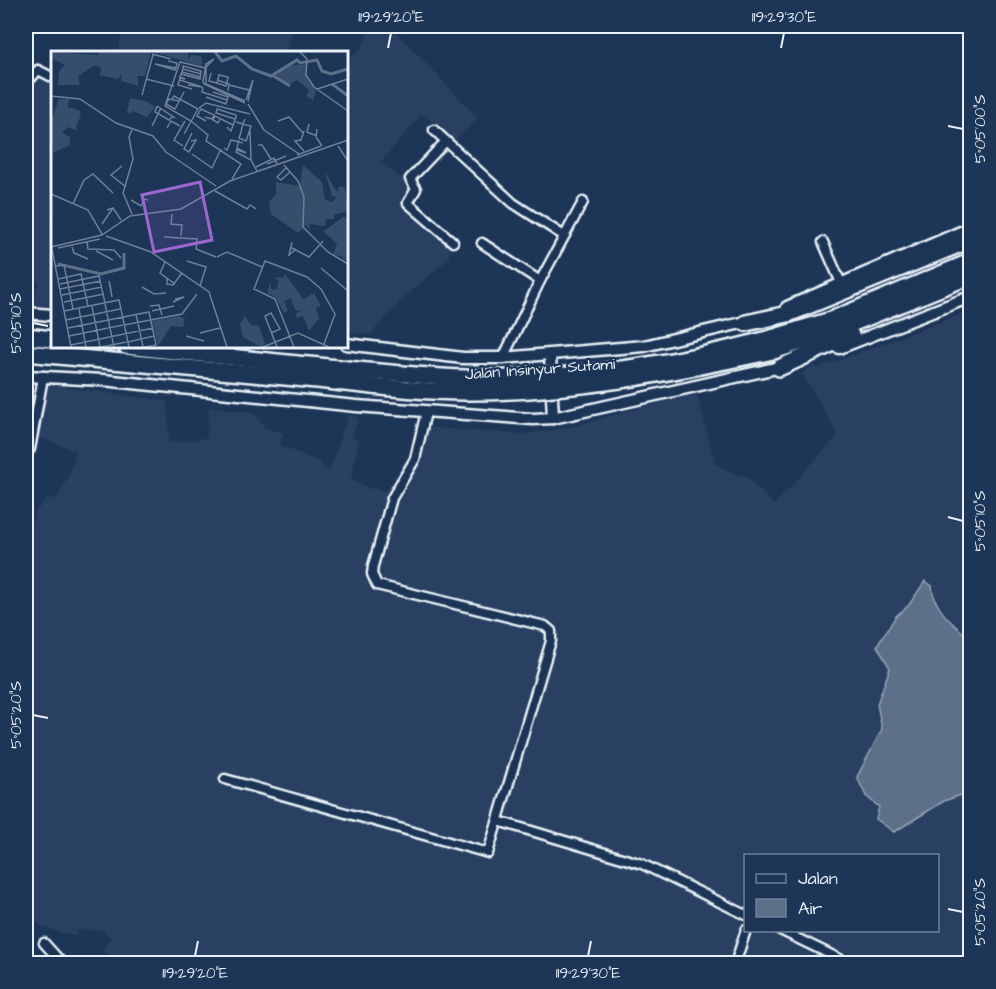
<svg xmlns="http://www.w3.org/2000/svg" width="996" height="989" font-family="'Architects Daughter',sans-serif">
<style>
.built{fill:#2a4162;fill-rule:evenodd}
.water{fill:#5d7089;stroke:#95a4b5;stroke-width:1.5}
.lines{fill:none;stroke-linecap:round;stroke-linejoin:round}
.minor-casing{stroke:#e8f1f8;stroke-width:13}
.tertiary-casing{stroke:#e8f1f8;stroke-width:15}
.motorway-casing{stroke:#e8f1f8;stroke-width:20}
.minor{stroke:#1d3557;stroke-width:8}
.tertiary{stroke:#1d3557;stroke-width:10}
.motorway{stroke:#1d3557;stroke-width:15}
.motorway-bridge-casing{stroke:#e8f1f8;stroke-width:20;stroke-linecap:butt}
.motorway-bridge{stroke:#1d3557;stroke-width:15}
.ticks{fill:none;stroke:#e8f1f8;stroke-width:2}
.labels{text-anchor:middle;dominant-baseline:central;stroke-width:4.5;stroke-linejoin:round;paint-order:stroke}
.street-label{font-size:16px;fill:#e8f1f8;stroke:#1d3557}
.inset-river{fill:none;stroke:#5d7089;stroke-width:3}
.inset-road{fill:none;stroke:#6e8097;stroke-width:1.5}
.view{fill:#9c67d0;fill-opacity:0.15;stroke:#9c67d0;stroke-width:3}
.inset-edge{fill:none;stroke:#e8f1f8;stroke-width:3}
.neatline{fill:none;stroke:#e8f1f8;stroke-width:2}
.ticks-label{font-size:15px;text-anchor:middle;fill:#e8f1f8}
</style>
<rect width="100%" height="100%" fill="#1d3557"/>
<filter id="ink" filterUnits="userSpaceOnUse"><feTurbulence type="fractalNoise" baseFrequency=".0167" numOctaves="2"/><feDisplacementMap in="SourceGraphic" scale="12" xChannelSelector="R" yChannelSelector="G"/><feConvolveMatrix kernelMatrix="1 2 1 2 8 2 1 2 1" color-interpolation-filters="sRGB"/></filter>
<g filter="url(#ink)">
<g class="built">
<polygon points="123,26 293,26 286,52 118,52"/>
<polygon points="371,26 390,26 478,118 454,141 422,114 381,162 414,188 402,202 450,241 449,258 401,301 371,334 347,332 346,60 361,49"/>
<polygon points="39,73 52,81 52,311 31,311 38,283 31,275 26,273 26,91"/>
<path d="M970 311V963H117L102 950 111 937 101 930H78L76 936 42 927 26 913V530L28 532 37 510 47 498 57 499 70 473 76 451 26 433V382L167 401 169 443 207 438 209 407 253 412 265 428 283 433 280 445 321 463 324 469 330 470 348 415 358 418 352 438 359 440 351 479 368 488 386 491 409 455 420 427 522 434 573 427 662 401 697 394 715 464 738 475 746 476 774 505 838 435 802 373 814 364 817 368 831 363ZM746 856H938V930H746Z"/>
</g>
<path class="water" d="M925 581 932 586C933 608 953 625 970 638V792L944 801 894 832 876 819 879 807 866 796 857 777 882 729 877 704 890 668 877 646 896 616 909 605Z"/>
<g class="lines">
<g class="minor-casing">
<g id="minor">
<polyline points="26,84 38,70 52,77"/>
<polyline points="434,130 513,203 564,236"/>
<polyline points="446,141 410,179 416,189 408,203 453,242"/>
<polyline points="823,242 841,283"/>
<polyline points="482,243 540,281"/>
<polyline points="503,358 540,281 583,202"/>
<polyline points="30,449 43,377"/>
<polyline points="225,779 488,853 551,641 551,631 545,626 377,585 372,574 373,566 392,498 415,459 426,412"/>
<polyline points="498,821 642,864 746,915"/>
<polyline points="780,930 844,961"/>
<polyline points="44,943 63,964"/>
<polyline points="735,964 746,930"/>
</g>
</g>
<g class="tertiary-casing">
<g id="tertiary">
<polyline points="787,307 970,228"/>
<polyline points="26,313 52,315"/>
<polyline points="346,344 463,358 503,358 644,346 750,321"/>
<polyline points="839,348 970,297"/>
<polyline points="550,355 553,418"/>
<polyline points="26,376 103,380 356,406 533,419 553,418 785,366"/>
</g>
</g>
<g class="motorway-casing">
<g id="motorway">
<polyline points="746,323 788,314 970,240"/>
<polyline points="26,336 52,339"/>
<polyline points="772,338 831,320 970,262"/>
<polyline points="126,346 297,364"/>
<polyline points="773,351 831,332 970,276"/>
<polyline points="26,353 296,378"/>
<polyline points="779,368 851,335"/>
</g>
</g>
<use href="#minor" class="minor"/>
<use href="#tertiary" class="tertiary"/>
<use href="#motorway" class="motorway"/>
<g class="motorway-bridge-casing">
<g id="motorway-bridge">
<path d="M297 364C353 369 409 376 465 378 568 381 673 365 772 338"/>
<path d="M296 378C352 383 409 392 465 392 569 393 671 373 773 351"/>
</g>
</g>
<use href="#motorway-bridge" class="motorway-bridge"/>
</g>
</g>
<path class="ticks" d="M388 48 391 33M781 48 784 33M948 126 963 129M33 323 48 326M948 517 963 521M33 715 48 718M948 909 963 912M195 956 198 941M588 956 591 941"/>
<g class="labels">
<g class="street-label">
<text transform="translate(540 369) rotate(-4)">Jalan Insinyur Sutami</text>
</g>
</g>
<g transform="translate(51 51)">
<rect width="297" height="297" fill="#1d3557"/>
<path d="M0 1 47 4 48 1H100L94 25H87V35L70 30 71 23 67 28 49 24 50 17 44 14 27 25 29 34H7L8 20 14 14 0 7ZM103 1H137L138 9 140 4 150 5 151 12 150 15ZM256 13 255 24 265 41 262 49 255 45 258 39 246 29 238 34 223 27 234 15ZM79 47 95 50 104 56 96 66 82 60 80 63 76 61ZM8 48H18L17 56 28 59 30 64 25 76 27 80 17 76 11 82 19 86V94L2 102 0 70ZM252 114 271 131 274 149 281 151 286 146 281 145 274 121 286 141 289 135 294 137 297 160 282 164 284 168H275L274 175 258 173 260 180 255 174 247 182 220 163 218 151 225 143V131L249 135ZM292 166 297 167V207L293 210 291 205 282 204 286 193 269 177 273 180ZM234 223 252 248 263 242 270 255 265 257 268 267 258 280 252 265 246 267 244 263 250 260 244 259 240 247 233 250 237 260 233 262 225 247 216 242 220 230V238L225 239 228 231 224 226 232 227ZM128 265 134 268 132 276 120 275 107 295 101 270ZM194 265 200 274 208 275 214 293 210 296 192 286 189 273Z" fill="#374d6c"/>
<path class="inset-river" d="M164 1 171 10 185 5 201 18 220 25 246 9 249 12 266 9 271 20 280 23 297 18M221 24 239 35M281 33 297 45M7 213 50 223 73 217V202"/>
<path class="inset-road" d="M249 1 256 8 255 24 263 36 297 60M101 3 120 8M117 10 126 12 125 17 124 19 104 13 125 17M154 17 129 11 114 55 140 70 157 84 155 90 190 113 181 128M132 18 150 23M131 21 149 26M160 22 158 30 162 31 175 35 177 26 168 24 166 32M130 23 149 28 150 20 132 15V18L130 23 129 26 134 28 129 27 127 34 141 38M95 28 123 35M129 29 151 36 137 34M166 29 178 33 177 40M178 34 198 39M152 36 151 41 176 49M266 38 297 28M91 44 102 4M0 45 29 48 65 72 102 85 115 101 165 135M155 46 175 53 177 46 162 41M121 48 123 45 147 58M195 49 202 29 197 50M128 50 118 48 115 53 124 58 133 41M194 52 153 33 152 30 155 13 163 8 155 16V33L194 50M197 53 213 79 248 103M106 55 104 61 118 69 121 66M106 55 124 67M154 66 161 68 163 64 150 58 146 65 155 70M169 68 167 72 162 69 164 65 182 74M227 70 238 66 252 82M185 71 192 73 195 74 200 75 195 90 188 87 190 81 191 76 192 73 194 68M258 73 256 81 266 85M101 75 110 57M176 76 180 80 185 66V64L166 58 165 62 184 68M116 77 120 70 129 75M266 78 265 86 271 95M199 80 200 109M253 80 250 89 244 90 253 100M133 83 147 58 155 52 199 63M188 89 185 101 200 109 206 120M140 90 145 89 138 101 133 98 141 82M207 94H211L220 108M132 95 123 89 134 70M287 95 297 110M173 97 176 99 180 89 192 92M186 97 195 102 186 99M141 103 161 117 170 98M246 104 270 95M216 113 235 105M233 114 247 130 253 146 252 176 277 201 297 213M71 115 60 124 75 136M205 116 223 107 226 113M235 117 226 126 230 129 239 121M164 140 196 158 199 154 205 158M0 143 37 159 51 183M80 149 90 155 93 148 97 149M22 153 33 129 42 123 62 142M56 159 62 157 70 169M81 163 72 142 82 108 78 86 81 79M121 163 120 173 131 174 130 185M51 173 62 157M55 185 100 201 158 241 176 296M113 186 146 188 145 198 165 206M36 191 37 198 63 199 70 207M241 191 238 204 245 198M0 196 51 184 79 165 130 158 179 130 297 89M21 196 23 202 37 208M239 196 258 206 272 190M7 197 49 188M1 198 20 296M45 200 62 209M166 206 176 201 211 216M136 210 155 216 149 235M114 211 109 222 124 233M4 215 13 214 22 258M270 217 297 240M7 228 30 223 37 255M116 228V233L122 234 131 222M9 233 48 225 54 252M91 236 103 243 115 242M9 238 50 230M60 239 58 230 61 246M11 244 51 236M13 251 53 243M122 251 133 246 124 248M54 253 63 296M41 255 49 296M99 255 108 254 111 264M28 258 35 296M13 260 68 249 78 296M101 260 123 255M85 263 92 296M15 269 69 258M73 274 131 263 146 243M17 277 98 261 105 294 94 296M149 282 169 277M220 282 229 278 220 262 214 265 226 296M18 285 72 274M135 285 153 290M77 291 103 285M20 294 102 277M50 296 76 291M212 296 247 282 278 296M243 296 224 248 203 238 214 210 256 226 270 238 284 263 273 293"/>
<path class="view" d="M149 131 161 189 103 201 91 144Z"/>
<rect width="297" height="297" class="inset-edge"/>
</g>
<rect width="996" height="989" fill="none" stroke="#1d3557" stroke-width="66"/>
<rect x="744" y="854" width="195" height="78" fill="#1d3557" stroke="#6e8097" stroke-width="1.5"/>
<rect x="756" y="874" width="30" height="9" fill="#1d3557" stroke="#6e8097" stroke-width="1.5"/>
<text x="798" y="884" font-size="18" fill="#e8f1f8">Jalan</text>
<rect x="756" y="899" width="30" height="18" fill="#5d7089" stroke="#6e8097" stroke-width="1.5"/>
<text x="798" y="914" font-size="18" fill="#e8f1f8">Air</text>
<rect x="33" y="33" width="930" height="923" class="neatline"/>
<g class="ticks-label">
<text x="391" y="22">119°29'20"E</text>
<text x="784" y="22">119°29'30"E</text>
<text transform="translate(980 129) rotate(-90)" y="5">5°05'00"S</text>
<text transform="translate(16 323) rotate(-90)" y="5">5°05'10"S</text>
<text transform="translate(980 521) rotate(-90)" y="5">5°05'10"S</text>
<text transform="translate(16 715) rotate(-90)" y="5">5°05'20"S</text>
<text transform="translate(980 912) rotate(-90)" y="5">5°05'20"S</text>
<text x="195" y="978">119°29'20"E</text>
<text x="588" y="978">119°29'30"E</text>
</g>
</svg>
